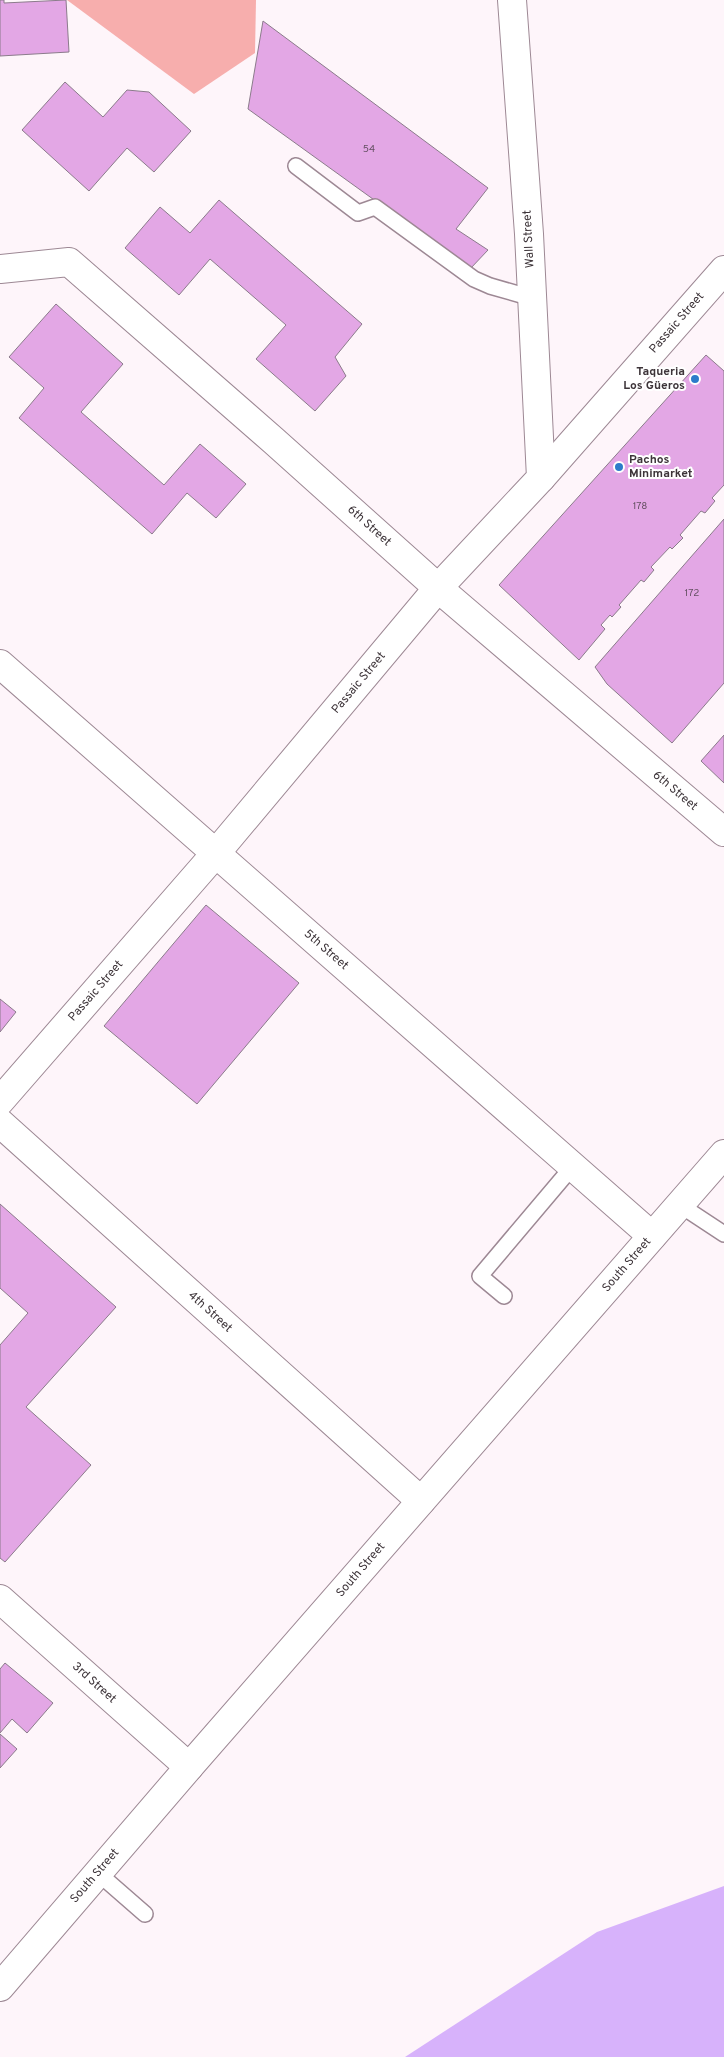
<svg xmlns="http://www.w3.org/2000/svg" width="724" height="2057" font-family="Overpass,sans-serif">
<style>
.forest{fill:#f7aead}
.water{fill:#d7b2fb}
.building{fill:#e3a7e5;stroke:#8b7b8b}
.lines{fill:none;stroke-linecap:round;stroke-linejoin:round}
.lane-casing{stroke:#9d8894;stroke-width:18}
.street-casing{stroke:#9d8894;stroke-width:30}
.secondary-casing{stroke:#9d8894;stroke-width:30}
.lane{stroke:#fff;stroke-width:15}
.street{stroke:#fff;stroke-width:28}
.secondary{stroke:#fff;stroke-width:28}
.poi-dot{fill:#2c7bca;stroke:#fff;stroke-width:2}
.labels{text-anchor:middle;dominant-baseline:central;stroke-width:4;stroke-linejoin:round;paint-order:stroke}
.number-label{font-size:10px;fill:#665164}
.street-label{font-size:12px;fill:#3d3439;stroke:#fff}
.poi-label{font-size:12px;font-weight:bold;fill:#3d3439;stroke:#fff;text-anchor:end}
</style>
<rect width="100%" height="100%" fill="#fef5fa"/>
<polygon class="forest" points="67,0 256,0 255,53 194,94"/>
<polygon class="water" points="724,1886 724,2057 405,2057 597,1932"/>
<g class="building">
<polygon points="0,0 4,0 4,3 66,0 69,52 0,56"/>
<polygon points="263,21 488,188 456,229 488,250 470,269 248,109"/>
<polygon points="65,82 103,117 127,90 149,92 191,131 154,172 127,148 89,191 22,130"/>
<polygon points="219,200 362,324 335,357 346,376 315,411 256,359 286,325 210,259 179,295 125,248 160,207 190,233"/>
<polygon points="56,304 123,364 81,412 164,485 200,444 246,484 216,518 187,493 152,534 19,418 44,388 9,357"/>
<polygon points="706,355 724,371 724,485 712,498 715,501 705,513 701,511 680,535 683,538 672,549 670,547 651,567 654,570 644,582 641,580 619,605 621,607 612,617 610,615 601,625 605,629 579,660 499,585"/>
<polygon points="724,519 724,683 672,743 607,684 595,667"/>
<polygon points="724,735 724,783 701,761"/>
<polygon points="206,905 299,983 197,1104 104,1026"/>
<polygon points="0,999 16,1012 0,1032"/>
<polygon points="0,1204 116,1307 26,1407 91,1465 5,1562 0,1558 0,1345 28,1313 0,1288"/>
<polygon points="5,1663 53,1703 27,1733 12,1719 0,1733 0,1669"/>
<polygon points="0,1734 17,1749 0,1768"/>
</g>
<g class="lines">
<g class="lane-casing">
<g id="lane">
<polyline points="296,166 358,213 375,207 474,279 490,286 532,298"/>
<polyline points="680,1205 724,1234"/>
<polyline points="504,1296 480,1276 573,1166"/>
<polyline points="98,1873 145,1914"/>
</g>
</g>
<g class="street-casing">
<g id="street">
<polyline points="0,269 69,262 274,441 438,588 724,832"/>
<polyline points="541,478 724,270"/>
<polyline points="0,664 652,1236"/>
<polyline points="0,1123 421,1501"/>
<polyline points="0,1599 189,1767"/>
<polyline points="0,1987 189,1767 724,1154"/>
</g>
</g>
<g class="secondary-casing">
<polyline id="secondary" points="0,1101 216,853 438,588 541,478 529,234 512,0"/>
</g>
<use href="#lane" class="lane"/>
<use href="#street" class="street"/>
<use href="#secondary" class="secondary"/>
</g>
<g class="poi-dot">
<circle cx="695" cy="379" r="5"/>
<circle cx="619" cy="467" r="5"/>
</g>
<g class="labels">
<g class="number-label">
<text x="369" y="149">54</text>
<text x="640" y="506">178</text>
<text x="692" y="593">172</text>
</g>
<g class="street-label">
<text transform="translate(529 239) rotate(-93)">Wall Street</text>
<text transform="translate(677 323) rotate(-49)">Passaic Street</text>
<text transform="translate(369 526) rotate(42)">6th Street</text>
<text transform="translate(359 683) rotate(-50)">Passaic Street</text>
<text transform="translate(675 791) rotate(40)">6th Street</text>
<text transform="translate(326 950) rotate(41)">5th Street</text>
<text transform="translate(96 991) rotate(-49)">Passaic Street</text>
<text transform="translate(627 1265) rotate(-49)">South Street</text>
<text transform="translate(210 1312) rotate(42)">4th Street</text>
<text transform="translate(361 1570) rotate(-49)">South Street</text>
<text transform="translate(94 1683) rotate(42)">3rd Street</text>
<text transform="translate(95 1876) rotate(-49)">South Street</text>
</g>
<g class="poi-label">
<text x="685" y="372">Taqueria<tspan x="685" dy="14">Los Güeros</tspan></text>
<text x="629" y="460" text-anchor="start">Pachos<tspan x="629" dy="14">Minimarket</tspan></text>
</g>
</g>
</svg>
